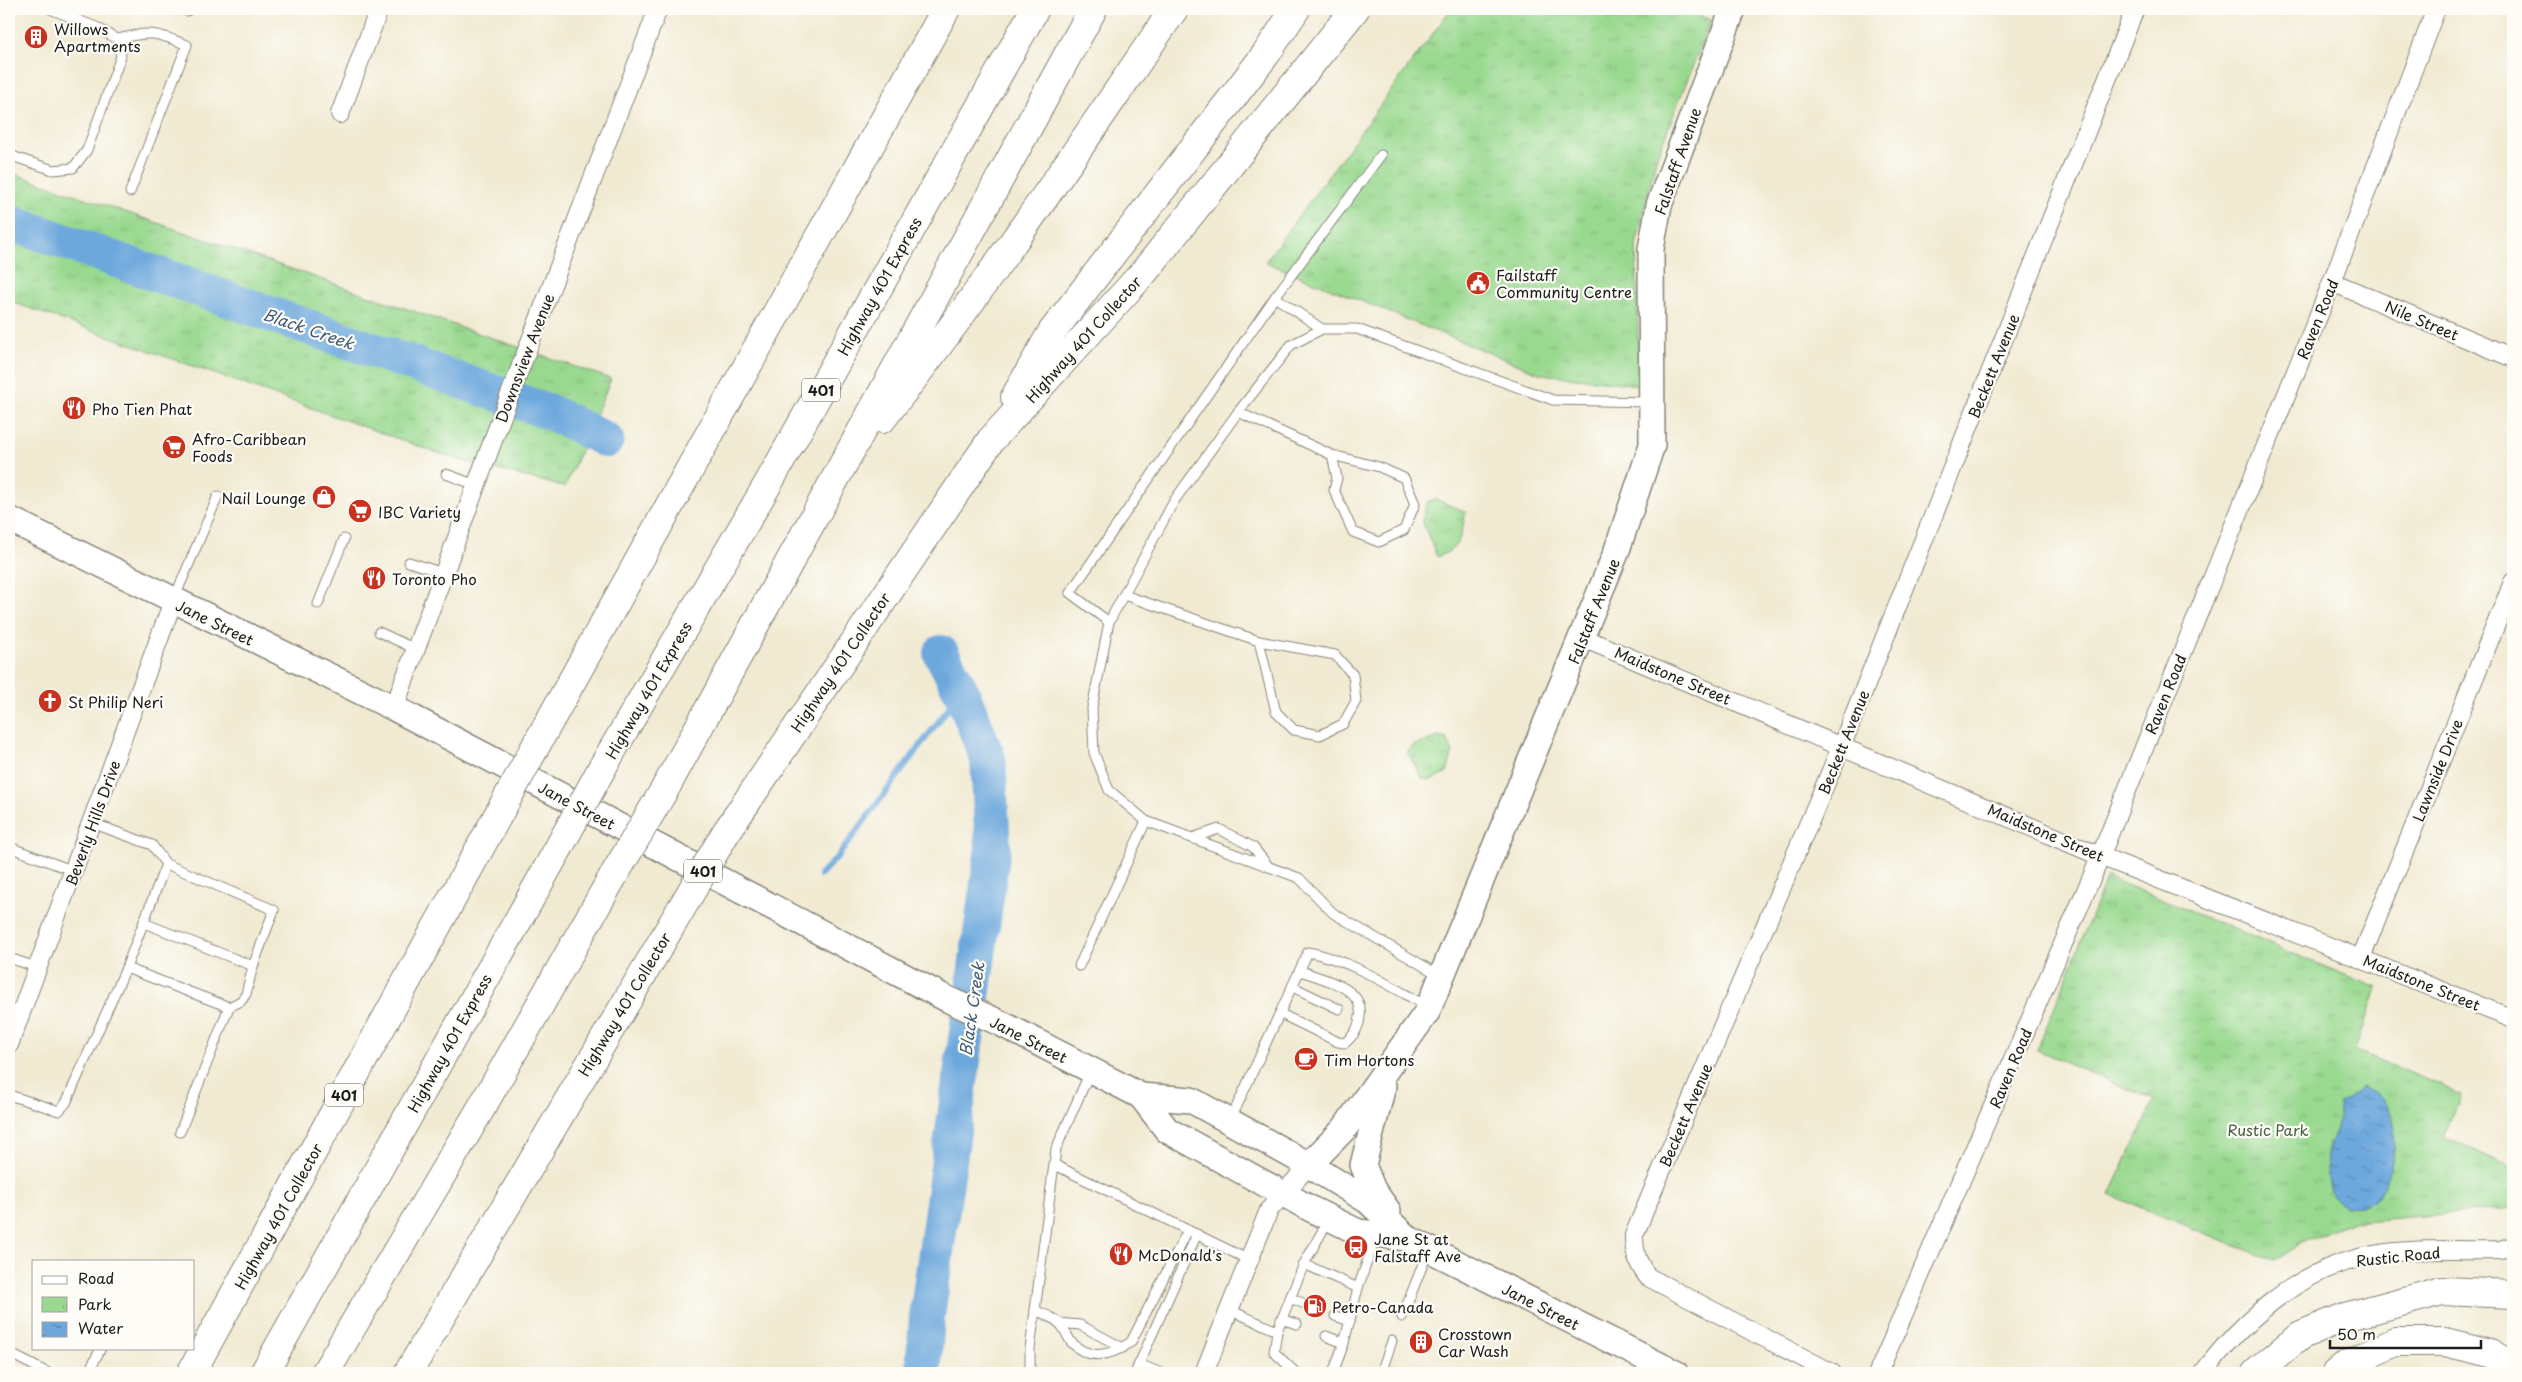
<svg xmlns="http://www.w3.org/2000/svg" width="2522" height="1382" font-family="'Playpen Sans',sans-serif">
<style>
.park{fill:url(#park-tufts);stroke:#5a7a56}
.water{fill:url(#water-ripples);stroke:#44627c}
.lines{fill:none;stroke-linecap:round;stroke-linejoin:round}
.stream{stroke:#6da8dd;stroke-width:6}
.river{stroke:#6da8dd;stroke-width:36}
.lane-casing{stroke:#868377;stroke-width:11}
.street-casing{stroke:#868377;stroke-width:20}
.secondary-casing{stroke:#868377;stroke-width:28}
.highway-casing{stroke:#868377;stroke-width:30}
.lane{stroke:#fff;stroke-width:9}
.street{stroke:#fff;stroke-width:18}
.secondary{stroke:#fff;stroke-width:25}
.highway{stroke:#fff;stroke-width:28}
.highway-bridge-casing{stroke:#868377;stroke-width:30;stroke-linecap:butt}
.highway-bridge{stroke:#fff;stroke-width:28}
.labels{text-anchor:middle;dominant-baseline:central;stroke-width:4.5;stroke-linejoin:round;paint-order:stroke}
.shield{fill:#fdfcf7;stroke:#605f5e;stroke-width:1}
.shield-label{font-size:14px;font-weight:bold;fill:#1c1c1c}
.poi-label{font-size:15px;fill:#1c1c1c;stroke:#fdfcf7;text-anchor:start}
.street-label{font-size:15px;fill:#1c1c1c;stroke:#fdfcf7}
.park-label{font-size:15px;fill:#485e44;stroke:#fdfcf7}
.water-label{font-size:16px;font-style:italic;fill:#405b73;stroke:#fdfcf7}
</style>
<defs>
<pattern id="park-tufts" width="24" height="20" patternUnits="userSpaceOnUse" patternTransform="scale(1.25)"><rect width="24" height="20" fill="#99d98f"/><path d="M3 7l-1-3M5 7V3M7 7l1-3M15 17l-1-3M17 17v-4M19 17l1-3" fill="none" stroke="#83ba7b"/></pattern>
<pattern id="water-ripples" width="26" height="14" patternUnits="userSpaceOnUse" patternTransform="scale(1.25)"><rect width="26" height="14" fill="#6da8dd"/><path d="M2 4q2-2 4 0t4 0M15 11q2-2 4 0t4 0" fill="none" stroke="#5988b2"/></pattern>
</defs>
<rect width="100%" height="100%" fill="#fdfcf7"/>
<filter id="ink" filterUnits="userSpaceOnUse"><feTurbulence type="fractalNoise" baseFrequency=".02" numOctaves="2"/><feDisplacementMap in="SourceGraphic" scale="10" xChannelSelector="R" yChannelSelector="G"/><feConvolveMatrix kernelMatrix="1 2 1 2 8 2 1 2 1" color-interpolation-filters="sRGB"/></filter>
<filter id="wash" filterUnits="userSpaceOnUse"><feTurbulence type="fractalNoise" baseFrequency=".0096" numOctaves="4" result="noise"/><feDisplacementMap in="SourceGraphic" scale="20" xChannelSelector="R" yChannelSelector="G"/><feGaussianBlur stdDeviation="1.12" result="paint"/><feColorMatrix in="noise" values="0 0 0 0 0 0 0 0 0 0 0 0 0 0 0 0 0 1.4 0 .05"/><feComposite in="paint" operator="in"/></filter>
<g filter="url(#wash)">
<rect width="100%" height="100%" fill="#f1ead2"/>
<g class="park">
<polygon points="1451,9 1681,9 1711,20 1656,159 1636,245 1639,385 1541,374 1265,262"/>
<polygon points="9,172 611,379 565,487 455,459 9,301"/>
<path d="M1435 499 1466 512C1460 536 1463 547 1437 557L1422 521 1427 502Z"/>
<polygon points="1438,737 1447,739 1453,752 1447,772 1431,780 1423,779 1407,752 1413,746"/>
<polygon points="2107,877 2377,988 2355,1050 2461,1094 2444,1137 2513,1168 2513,1208 2353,1222 2306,1241 2274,1261 2110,1195 2154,1100 2037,1050"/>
</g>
<path class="water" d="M2363 1087C2370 1092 2377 1094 2382 1100 2387 1106 2392 1116 2394 1124 2399 1143 2388 1190 2371 1202 2364 1208 2353 1207 2345 1205 2337 1202 2332 1197 2330 1189 2328 1179 2326 1164 2327 1155 2330 1137 2342 1121 2340 1103Z"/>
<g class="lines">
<polyline class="stream" points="820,875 839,855 961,691"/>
<g class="river">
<polyline points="9,222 552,413 606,440"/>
<polyline points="923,1373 927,1316 993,848 988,759 961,691 941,653"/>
</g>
</g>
</g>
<g filter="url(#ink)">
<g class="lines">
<g class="lane-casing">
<g id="lane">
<polyline points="180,9 187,11"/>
<path d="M117 39C150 31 155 32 187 45L130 192"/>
<polyline points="9,155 53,170 73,168 87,150 121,56 117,39 96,27 50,9"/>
<polyline points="1322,329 1275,297 1381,155"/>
<polyline points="1238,412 1332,455 1379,467 1404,478 1415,504 1404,530 1379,542 1353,532 1334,490 1337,478 1332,455"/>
<polyline points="446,474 476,485"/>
<polyline points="409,562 443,573"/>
<polyline points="1124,595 1259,641 1335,655 1353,675 1356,701 1343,724 1320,735 1294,730 1276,712 1259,641"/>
<polyline points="174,599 218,496"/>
<polyline points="318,604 344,539"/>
<polyline points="1109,622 1070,593 1275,297"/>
<polyline points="379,632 415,649"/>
<polyline points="92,823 152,845 166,864"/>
<polyline points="1192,838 1219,829 1253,847 1269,867"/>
<polyline points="9,847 74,871"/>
<polyline points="144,923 253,966"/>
<polyline points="9,958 39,968"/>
<polyline points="1079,966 1146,821"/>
<polyline points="126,968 166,864 274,910 253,966 246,994 241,1001 229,1007"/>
<polyline points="1439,975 1333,913 1299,878 1146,821 1109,790 1094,753 1092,708 1109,622 1174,501 1238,412 1291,345 1322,329 1357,329 1553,400 1650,402"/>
<polyline points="1293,987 1339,1009"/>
<path d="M1281 1014 1338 1042 1345 1043C1354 1035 1359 1028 1360 1017 1365 987 1322 979 1301 971"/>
<polyline points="9,1095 59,1111 66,1103 126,968 229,1007 180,1132"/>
<path d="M1230 1121 1308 952C1351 960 1390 986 1428 1007"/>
<polyline points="1053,1164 1249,1260"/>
<polyline points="1304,1264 1358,1288 1344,1343 1333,1373"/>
<polyline points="1358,1288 1376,1236"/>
<polyline points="1290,1298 1305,1304"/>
<path d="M1035 1310C1043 1314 1053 1317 1059 1323 1065 1328 1067 1337 1072 1343 1090 1361 1111 1356 1131 1342L1188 1230"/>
<polyline points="1230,1310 1277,1331 1304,1264 1329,1219"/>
<polyline points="1335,1316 1350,1321"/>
<polyline points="1402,1317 1429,1249"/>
<polyline points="1281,1319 1297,1324"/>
<polyline points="1059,1323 1080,1325 1123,1348"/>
<polyline points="1277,1331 1274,1352 1296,1373"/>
<polyline points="1326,1336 1344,1343"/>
<polyline points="9,1353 48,1373"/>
<polyline points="1139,1364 1161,1373"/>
<polyline points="88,1373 101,1348"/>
<polyline points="1030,1373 1030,1349 1056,1149 1090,1072"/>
<polyline points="1135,1373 1197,1234"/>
<polyline points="1381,1373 1392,1341"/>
</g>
</g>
<g class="street-casing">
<g id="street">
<polyline points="340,114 379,9"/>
<polyline points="2332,282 2513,358"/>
<polyline points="1583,638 2100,856 2513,1019"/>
<polyline points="394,708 509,397 658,9"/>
<polyline points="2361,958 2513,582"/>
<polyline points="9,1045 173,601"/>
<polyline points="1204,1373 1269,1210 1309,1165"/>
<path d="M1832 1373 1648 1277C1637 1263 1634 1252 1634 1235L1842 745 2135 9"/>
<polyline points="1878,1373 2094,872 2332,282 2436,9"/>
<path d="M2203 1373C2241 1322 2296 1273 2359 1258 2400 1247 2457 1251 2500 1250L2513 1246"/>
</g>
</g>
<g class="secondary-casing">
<g id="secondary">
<polyline points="9,519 394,708 949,1000 1000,1023 1141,1096 1191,1100 1309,1165 1368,1201 1407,1238 1675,1373"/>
<polyline points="1383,1086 1363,1165 1373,1190 1388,1211"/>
<polyline points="1141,1096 1167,1130 1311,1209 1358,1232 1407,1238"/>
<polyline points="1309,1165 1344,1129 1427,1012 1616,553 1652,445 1651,249 1659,205 1733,9"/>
</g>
</g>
<g class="highway-casing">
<g id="highway">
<polyline points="1015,397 1052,332 1266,54 1296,9"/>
<path d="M882 419C986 287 1079 147 1174 9"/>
<polyline points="539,740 946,9"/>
<polyline points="602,768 769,482 1035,9"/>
<path d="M666 787C810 528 949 268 1093 9"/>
<polyline points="725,834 991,440 1144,272 1355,9"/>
<polyline points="191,1373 497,817"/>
<polyline points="264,1373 557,851"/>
<polyline points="325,1373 483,1105 611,880"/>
<polyline points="408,1373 681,909"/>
<polyline points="2256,1373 2301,1335 2345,1317 2442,1291 2513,1294"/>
<polyline points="2337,1373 2348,1364 2395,1342 2445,1342 2490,1353 2513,1367"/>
</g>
</g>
<use href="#lane" class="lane"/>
<use href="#street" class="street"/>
<use href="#secondary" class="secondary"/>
<use href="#highway" class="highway"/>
<g class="highway-bridge-casing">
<g id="highway-bridge">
<polyline points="497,817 539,740"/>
<polyline points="557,851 602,768"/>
<polyline points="611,880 666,787"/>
<polyline points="681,909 725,834"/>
</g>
</g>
<use href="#highway-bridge" class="highway-bridge"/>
</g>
</g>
<defs>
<g id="building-disc" transform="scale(1.25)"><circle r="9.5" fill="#c8321e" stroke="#fdfcf7"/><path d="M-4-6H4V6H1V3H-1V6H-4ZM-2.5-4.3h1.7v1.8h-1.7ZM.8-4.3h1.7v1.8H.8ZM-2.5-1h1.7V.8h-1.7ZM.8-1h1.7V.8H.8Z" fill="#fff"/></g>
<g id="civic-disc" transform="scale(1.25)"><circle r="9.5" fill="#c8321e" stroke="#fdfcf7"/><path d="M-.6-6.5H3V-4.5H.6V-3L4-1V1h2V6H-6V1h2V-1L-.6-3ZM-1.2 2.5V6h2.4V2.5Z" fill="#fff"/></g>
<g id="restaurant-disc" transform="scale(1.25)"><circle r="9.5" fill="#c8321e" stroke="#fdfcf7"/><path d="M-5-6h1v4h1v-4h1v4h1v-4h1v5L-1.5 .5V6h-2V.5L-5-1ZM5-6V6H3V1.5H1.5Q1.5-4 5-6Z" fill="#fff"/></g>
<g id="supermarket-disc" transform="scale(1.25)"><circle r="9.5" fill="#c8321e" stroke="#fdfcf7"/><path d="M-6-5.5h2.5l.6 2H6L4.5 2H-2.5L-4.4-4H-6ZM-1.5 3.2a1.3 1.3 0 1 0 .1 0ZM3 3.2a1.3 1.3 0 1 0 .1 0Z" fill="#fff"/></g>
<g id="shop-disc" transform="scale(1.25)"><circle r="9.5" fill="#c8321e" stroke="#fdfcf7"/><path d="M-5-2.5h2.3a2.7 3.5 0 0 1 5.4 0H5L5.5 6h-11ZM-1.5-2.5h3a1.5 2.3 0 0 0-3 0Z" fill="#fff"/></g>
<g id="church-disc" transform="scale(1.25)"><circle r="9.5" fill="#c8321e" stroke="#fdfcf7"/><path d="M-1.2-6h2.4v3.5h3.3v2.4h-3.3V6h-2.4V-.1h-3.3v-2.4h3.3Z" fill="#fff"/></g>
<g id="cafe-disc" transform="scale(1.25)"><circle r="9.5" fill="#c8321e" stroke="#fdfcf7"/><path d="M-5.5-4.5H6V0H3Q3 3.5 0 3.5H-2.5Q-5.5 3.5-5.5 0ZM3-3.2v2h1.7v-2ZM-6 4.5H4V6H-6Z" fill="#fff"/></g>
<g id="bus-disc" transform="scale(1.25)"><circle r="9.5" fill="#c8321e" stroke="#fdfcf7"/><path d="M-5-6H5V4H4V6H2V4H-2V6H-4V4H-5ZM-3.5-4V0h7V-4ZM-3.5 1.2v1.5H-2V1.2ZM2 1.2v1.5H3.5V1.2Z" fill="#fff"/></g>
<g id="fuel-disc" transform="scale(1.25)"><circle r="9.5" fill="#c8321e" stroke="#fdfcf7"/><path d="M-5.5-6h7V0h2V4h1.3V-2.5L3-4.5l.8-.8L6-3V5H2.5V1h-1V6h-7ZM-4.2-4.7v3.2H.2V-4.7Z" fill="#fff"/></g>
</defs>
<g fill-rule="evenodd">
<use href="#building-disc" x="36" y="37"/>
<use href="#civic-disc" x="1478" y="283"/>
<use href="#restaurant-disc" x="74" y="408"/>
<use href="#supermarket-disc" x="174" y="447"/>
<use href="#shop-disc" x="324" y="497"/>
<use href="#supermarket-disc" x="360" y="511"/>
<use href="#restaurant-disc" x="374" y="578"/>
<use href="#church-disc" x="50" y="701"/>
<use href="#cafe-disc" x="1306" y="1059"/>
<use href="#bus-disc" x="1356" y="1247"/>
<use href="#restaurant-disc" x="1121" y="1254"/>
<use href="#fuel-disc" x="1315" y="1306"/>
<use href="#building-disc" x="1421" y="1342"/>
</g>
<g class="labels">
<g class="shield">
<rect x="802" y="378.5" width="38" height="23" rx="4"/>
<rect x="684" y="859.5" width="38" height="23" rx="4"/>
<rect x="325" y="1083.5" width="38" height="23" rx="4"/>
</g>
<g class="shield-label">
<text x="821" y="390">401</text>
<text x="703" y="871">401</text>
<text x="344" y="1095">401</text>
</g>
<g class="poi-label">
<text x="54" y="28">Willows<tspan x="54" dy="17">Apartments</tspan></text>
<text x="1496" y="274">Failstaff<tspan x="1496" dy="17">Community Centre</tspan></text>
<text x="92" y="408">Pho Tien Phat</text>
<text x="192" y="438">Afro-Caribbean<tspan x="192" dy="17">Foods</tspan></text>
<text x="306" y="497" text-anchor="end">Nail Lounge</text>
<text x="378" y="511">IBC Variety</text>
<text x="392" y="578">Toronto Pho</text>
<text x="68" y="701">St Philip Neri</text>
<text x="1324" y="1059">Tim Hortons</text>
<text x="1374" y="1238">Jane St at<tspan x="1374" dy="17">Falstaff Ave</tspan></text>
<text x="1138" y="1254">McDonald's</text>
<text x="1332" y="1306">Petro-Canada</text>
<text x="1438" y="1333">Crosstown<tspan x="1438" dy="17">Car Wash</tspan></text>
</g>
<g class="street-label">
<text transform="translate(1677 161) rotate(-71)">Falstaff Avenue</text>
<text transform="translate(879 286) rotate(-61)">Highway 401 Express</text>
<text transform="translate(2317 319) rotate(-68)">Raven Road</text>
<text transform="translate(2422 320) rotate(23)">Nile Street</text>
<text transform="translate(1083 339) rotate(-48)">Highway 401 Collector</text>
<text transform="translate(524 358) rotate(-69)">Downsview Avenue</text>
<text transform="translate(1993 366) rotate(-68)">Beckett Avenue</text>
<text transform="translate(1593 611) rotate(-68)">Falstaff Avenue</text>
<text transform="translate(215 622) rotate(26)">Jane Street</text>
<text transform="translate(840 662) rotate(-56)">Highway 401 Collector</text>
<text transform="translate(1673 675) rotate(23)">Maidstone Street</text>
<text transform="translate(648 690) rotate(-60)">Highway 401 Express</text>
<text transform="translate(2165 694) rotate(-68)">Raven Road</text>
<text transform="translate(1843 742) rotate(-68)">Beckett Avenue</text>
<text transform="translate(2437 770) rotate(-68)">Lawnside Drive</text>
<text transform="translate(577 805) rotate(28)">Jane Street</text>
<text transform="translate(92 823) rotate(-70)">Beverly Hills Drive</text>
<text transform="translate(2046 832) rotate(23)">Maidstone Street</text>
<text transform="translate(2422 982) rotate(22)">Maidstone Street</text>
<text transform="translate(624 1004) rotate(-59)">Highway 401 Collector</text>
<text transform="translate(1029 1039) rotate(27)">Jane Street</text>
<text transform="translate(449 1043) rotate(-61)">Highway 401 Express</text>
<text transform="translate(2010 1068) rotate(-67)">Raven Road</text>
<text transform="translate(1685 1115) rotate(-67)">Beckett Avenue</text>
<text transform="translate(278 1216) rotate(-61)">Highway 401 Collector</text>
<text transform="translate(2398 1256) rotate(-6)">Rustic Road</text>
<text transform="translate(1541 1306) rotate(27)">Jane Street</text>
</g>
<g class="park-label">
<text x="2268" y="1129">Rustic Park</text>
</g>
<g class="water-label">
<text transform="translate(309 328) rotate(19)">Black Creek</text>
<text transform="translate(971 1009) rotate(-82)">Black Creek</text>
</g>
</g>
<rect width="2522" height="1382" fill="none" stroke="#fdfcf7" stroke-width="30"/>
<rect x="32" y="1260" width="162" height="90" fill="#fdfcf7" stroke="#a3a29f"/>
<rect x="42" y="1276" width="25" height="8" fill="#ffffff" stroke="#a3a29f"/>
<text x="78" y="1284" font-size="15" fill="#1c1c1c">Road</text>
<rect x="42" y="1297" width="25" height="15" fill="url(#park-tufts)" stroke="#a3a29f"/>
<text x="78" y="1310" font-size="15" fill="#1c1c1c">Park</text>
<rect x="42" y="1322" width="25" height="15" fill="url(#water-ripples)" stroke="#a3a29f"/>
<text x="78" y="1334" font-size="15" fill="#1c1c1c">Water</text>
<path d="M2330 1340v8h151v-8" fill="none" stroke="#1c1c1c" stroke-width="2.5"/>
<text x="2337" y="1340" font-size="15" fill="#1c1c1c" stroke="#fdfcf7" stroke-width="4" paint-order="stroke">50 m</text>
</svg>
